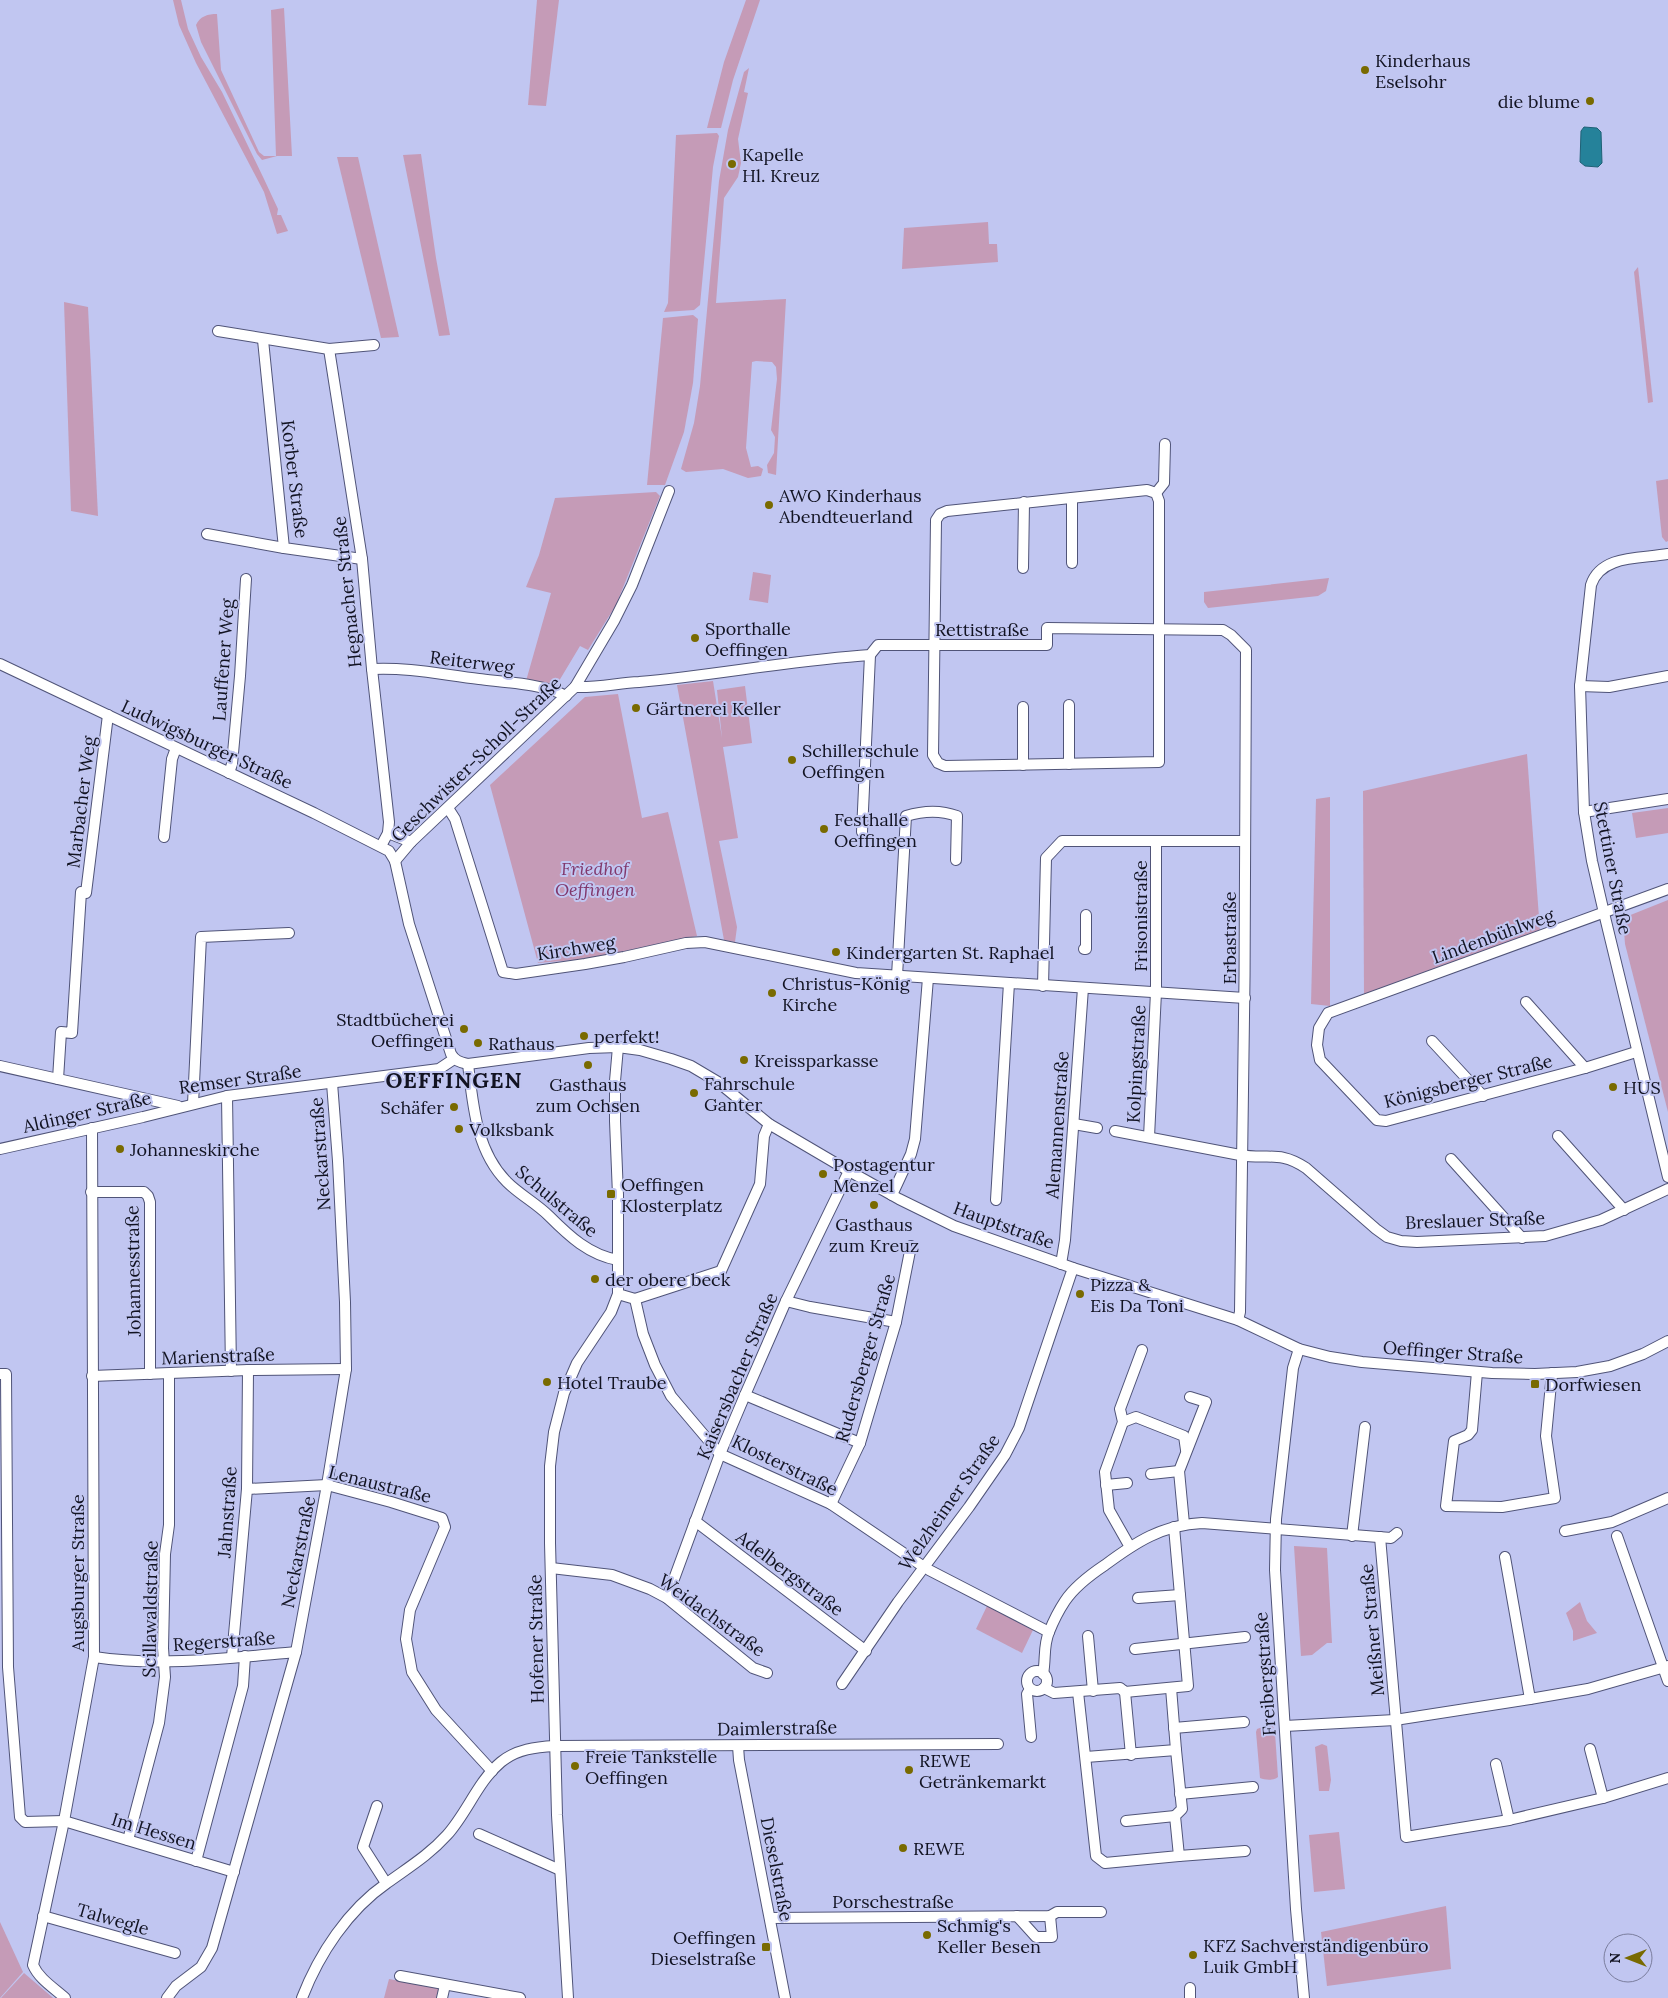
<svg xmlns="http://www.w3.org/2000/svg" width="1668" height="1998" font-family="Lora,serif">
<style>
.green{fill:#c59bb7}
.water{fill:#25829a;stroke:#1f6176}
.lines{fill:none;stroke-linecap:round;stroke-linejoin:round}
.minor-casing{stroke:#505478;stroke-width:12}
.minor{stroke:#fff;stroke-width:10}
.poi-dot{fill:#796a00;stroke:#c1c6f1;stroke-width:2}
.labels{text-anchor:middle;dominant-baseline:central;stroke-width:4;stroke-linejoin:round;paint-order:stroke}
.poi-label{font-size:18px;fill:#121322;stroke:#c1c6f1;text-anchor:start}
.street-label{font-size:18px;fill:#121322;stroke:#c1c6f1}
.park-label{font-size:18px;font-style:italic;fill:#81386c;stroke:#c1c6f1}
.district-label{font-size:22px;font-weight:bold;letter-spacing:1px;fill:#121322;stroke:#c1c6f1}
</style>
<rect width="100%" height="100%" fill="#c1c6f1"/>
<g class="green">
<polygon points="173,0 181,0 188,29 201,57 222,92 264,179 278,209 277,215 281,215 288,231 277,234 264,192 196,63 179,25"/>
<polygon points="537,0 559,0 546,106 528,105"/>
<polygon points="746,0 760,0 733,80 721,128 707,128 724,62"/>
<path d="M284 8 292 156H277L262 160 257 154 201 42 196 25C200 16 208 14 217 14L221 70 259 152 264 156H276L271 10Z"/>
<polygon points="749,68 744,92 748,93 738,139 741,163 738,177 724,198 716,303 786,299 776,475 768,473 767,465 774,453 775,437 771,430 777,379 776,367 772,362 756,361 752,362 746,448 751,467 758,466 763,469 761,476 748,478 723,469 686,472 681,469 694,423 700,386 719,181 728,130 744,72"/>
<polygon points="717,133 719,136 713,167 700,305 694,310 664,312 668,303 676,135"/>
<polygon points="421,154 436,258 450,335 439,336 403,155"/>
<polygon points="337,157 358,157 399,337 381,338"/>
<polygon points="988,222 989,244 997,244 998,262 902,269 904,228"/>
<polygon points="1638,267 1653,402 1648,403 1634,272"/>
<polygon points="64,302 88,307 98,516 71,511"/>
<polygon points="693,315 698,319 693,383 684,432 665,485 647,485 663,318"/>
<polygon points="1668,479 1668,541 1666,542 1662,537 1656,481"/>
<polygon points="656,492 660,496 616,605 588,650 580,646 556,686 526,681 551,593 526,587 539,555 555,498"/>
<polygon points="753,572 771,575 768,603 749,600"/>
<polygon points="1329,578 1326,591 1318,596 1217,607 1208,608 1204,602 1204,592"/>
<polygon points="713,681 722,738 717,690 745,686 752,743 723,747 738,838 719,841 737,927 735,942 724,940 677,685"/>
<polygon points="618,694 642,818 668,812 697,936 587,959 538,963 490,785 585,697"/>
<polygon points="1527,754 1540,931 1364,996 1363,791"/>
<polygon points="1330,797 1330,1006 1311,1004 1316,799"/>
<polygon points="1668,808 1668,833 1636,838 1632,813"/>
<polygon points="1668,900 1668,1112 1625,944 1623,918"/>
<polygon points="1294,1546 1327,1548 1332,1643 1327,1643 1312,1655 1301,1656"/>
<polygon points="1580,1602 1587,1621 1597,1633 1573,1641 1573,1631 1566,1613"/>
<polygon points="987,1606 1033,1630 1022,1653 976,1629"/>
<path d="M1268 1725 1273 1726 1275 1733 1278 1777C1273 1781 1265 1780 1260 1778L1256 1732 1257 1729Z"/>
<polygon points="1322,1744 1327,1746 1331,1780 1329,1791 1319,1791 1315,1747"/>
<polygon points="1339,1832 1345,1889 1314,1892 1309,1835"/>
<polygon points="1446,1906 1451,1969 1327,1986 1321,1932"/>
<polygon points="0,1922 23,1972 0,1998"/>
<polygon points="24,1973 52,1997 53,1998 1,1998"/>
<polygon points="389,1979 439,1988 436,1998 384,1998"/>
</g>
<polygon class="water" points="1584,127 1597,128 1601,132 1602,163 1598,167 1585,166 1580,162 1581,131"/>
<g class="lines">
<g class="minor-casing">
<g id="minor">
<polyline points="218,331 329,349 374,345"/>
<polyline points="263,340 284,548 362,559"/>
<polyline points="329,349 362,559 372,669 389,822 388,833 381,846"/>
<polygon points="1147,490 1156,493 1159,501 1159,762 945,766 938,763 933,755 936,520 940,514 947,511"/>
<polyline points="1156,493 1164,483 1165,444"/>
<polyline points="1072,498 1072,563"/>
<polyline points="207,534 284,548"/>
<path d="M1668 554C1642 559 1601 554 1591 585L1580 686 1584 812 1592 861 1604 913 1668 1177"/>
<polyline points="1023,568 1024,502"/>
<path d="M0 664 314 813 389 851 395 861 409 924 451 1054C455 1061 460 1062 468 1064L589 1048 618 1047 640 1050 671 1059 691 1066 718 1082 769 1124 849 1171 899 1199 954 1226 1073 1268 1238 1320 1299 1349 1330 1357 1362 1362 1492 1373 1535 1374 1577 1372 1610 1366 1643 1354 1668 1341"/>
<path d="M372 669C407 667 444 675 479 679 503 682 545 684 566 696"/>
<polyline points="1580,686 1609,687 1668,676"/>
<path d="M575 687C597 688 618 683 639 682 717 675 793 660 870 655L878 645H1047V628L1223 630 1231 635 1246 650C1246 871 1244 1091 1240 1312L1238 1320"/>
<polyline points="1069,705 1069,764"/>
<polyline points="1023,765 1023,707"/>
<polyline points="229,773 232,764 240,676 246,579"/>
<polyline points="448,808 455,819 503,972 516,974 585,964 624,957 686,943 705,942 856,973 1245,998"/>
<polyline points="1584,812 1668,799"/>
<polyline points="862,832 870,655"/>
<polyline points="388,833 411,842"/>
<polyline points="164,837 172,759 176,748"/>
<polyline points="395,861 411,842 575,687 614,621 632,585 669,491"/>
<polyline points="86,893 108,715"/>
<polyline points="1084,949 1086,949 1086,915"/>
<path d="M897 976 906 816C922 811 941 810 957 816L956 860"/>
<polyline points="1043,986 1046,858 1062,841 1245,841"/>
<polyline points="1526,1002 1585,1068"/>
<polyline points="1432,1041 1483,1096"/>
<polyline points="1636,1052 1585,1068 1386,1121 1377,1120 1320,1060 1317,1045 1319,1028 1328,1013 1668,889"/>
<path d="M468 1064C473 1105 476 1151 507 1182 520 1195 536 1203 549 1216 569 1236 589 1255 618 1260"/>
<polyline points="0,1066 178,1106"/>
<polyline points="58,1079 61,1032 72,1033 81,892"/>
<polyline points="227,1096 231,1371"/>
<polyline points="193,1104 201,937 289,933"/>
<polyline points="1074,1124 1097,1128"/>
<path d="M1115 1131C1157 1139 1198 1147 1240 1155 1268 1160 1279 1150 1306 1168L1376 1229 1387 1237 1401 1241 1417 1242 1545 1236 1601 1220 1668 1189"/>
<polyline points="1558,1136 1624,1210"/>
<polyline points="1149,1137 1156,992 1156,841"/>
<polyline points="0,1149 143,1117 227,1096 439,1069 454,1059"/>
<polyline points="1451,1159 1522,1238"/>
<polyline points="91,1192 144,1192 148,1196 150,1202 150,1374"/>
<polyline points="892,1195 911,1154 915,1139 928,978"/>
<polyline points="996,1200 1009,983"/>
<polyline points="1061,1264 1065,1240 1083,988"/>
<polyline points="618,1294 635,1299 643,1334 655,1365 671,1396 720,1454 831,1504 924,1567"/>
<polyline points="635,1299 721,1271 760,1184 764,1136 769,1124"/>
<polyline points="786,1301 810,1307 896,1322"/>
<polyline points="1299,1349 1293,1368 1276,1519 1275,1570 1296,1909 1304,1998"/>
<polyline points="1477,1372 1472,1430 1468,1435 1454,1441 1446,1506 1502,1507 1555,1498 1546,1436 1552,1373"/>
<polyline points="0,1374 6,1374 8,1667 20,1817 25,1822 64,1821 234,1872"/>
<polyline points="92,1376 248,1370 346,1369"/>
<polyline points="745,1395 860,1443"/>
<polyline points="1123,1422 1136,1417 1184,1436 1186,1450"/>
<polyline points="1151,1474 1179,1471"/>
<polyline points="1106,1485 1127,1483"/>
<polyline points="247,1489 327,1485 391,1502 442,1518 445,1527 410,1610 406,1639 412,1672 436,1710 492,1771"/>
<polyline points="831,1504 860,1443 896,1322 911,1246"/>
<polyline points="695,1521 866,1651"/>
<polyline points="1184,1524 1179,1471 1206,1402 1190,1397"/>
<polyline points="1565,1531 1612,1522 1668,1498"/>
<polyline points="1352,1536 1365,1427"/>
<polyline points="1617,1536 1668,1681"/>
<polyline points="1380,1537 1406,1837 1509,1820 1603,1798 1668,1778"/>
<polyline points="1130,1547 1109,1510 1105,1472 1123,1422 1120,1409 1142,1350"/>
<polyline points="1505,1557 1530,1699"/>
<polyline points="551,1568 612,1575 650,1589 667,1598 753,1668 767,1673"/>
<polyline points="929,1570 1049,1632"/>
<polyline points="667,1598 720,1454 745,1395 786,1301 849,1171"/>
<polyline points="1138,1598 1180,1595"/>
<polyline points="1088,1636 1093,1691"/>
<polyline points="1135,1649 1245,1637"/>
<path d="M94 1657C160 1667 230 1658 296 1652"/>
<polyline points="232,1657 247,1489 248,1370"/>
<circle cx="1037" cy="1681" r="10"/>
<path d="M1043 1674C1046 1659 1043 1646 1049 1632 1053 1622 1059 1610 1065 1601 1075 1586 1090 1575 1105 1565 1136 1542 1162 1525 1202 1523L1391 1538 1397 1533"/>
<polyline points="842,1684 898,1602 969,1507 1005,1455 1019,1428 1073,1268"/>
<polyline points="1044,1688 1054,1693 1120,1688 1125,1692 1188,1686 1174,1527"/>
<polyline points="1030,1689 1027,1694 1031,1737"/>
<polyline points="1078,1692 1096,1856 1105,1863 1179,1856 1175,1816 1182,1809 1176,1750"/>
<polyline points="1125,1692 1131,1755"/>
<polyline points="1285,1726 1395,1720 1530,1699 1588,1689 1668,1666"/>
<polyline points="1174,1728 1244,1722"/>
<polyline points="738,1746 739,1760 785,1998"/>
<polyline points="1590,1749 1603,1798"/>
<polyline points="1086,1757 1176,1750 1171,1688"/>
<polyline points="1496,1764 1509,1820"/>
<polyline points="1180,1794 1253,1787"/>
<polyline points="377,1806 363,1847 386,1883"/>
<polyline points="1126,1821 1175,1816"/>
<polyline points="479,1834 560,1870"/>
<polyline points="128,1840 159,1723 165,1677 163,1648 165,1554 169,1525 169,1374"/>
<polyline points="1179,1856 1245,1851"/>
<polyline points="196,1861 243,1686 245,1656"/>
<polyline points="43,1916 175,1953"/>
<polyline points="1017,1916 1036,1937 1052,1937 1050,1916"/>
<polyline points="770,1918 1050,1916 1057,1912 1101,1912"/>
<polyline points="400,1976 520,1998"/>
<path d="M65 1998C54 1988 39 1979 33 1965L64 1821 94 1657 92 1128"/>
<polyline points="167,1998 176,1986 201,1967 212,1948 296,1652 327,1485 346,1369 345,1302 338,1161 332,1083"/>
<path d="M302 1998C319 1954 348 1910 387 1883 409 1867 429 1855 447 1835 467 1813 478 1781 501 1762 517 1749 536 1747 555 1746L998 1744"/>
<polyline points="442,1998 445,1985"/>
<polyline points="568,1998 557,1815 550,1543 550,1466 554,1432 564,1393 577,1363 611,1312 618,1294 618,1195 615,1121 615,1081 618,1047"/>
<polyline points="1190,1998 1190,1988"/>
</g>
</g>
<use href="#minor" class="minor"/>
</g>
<g class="poi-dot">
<circle cx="1365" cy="70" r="5"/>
<circle cx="1590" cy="101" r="5"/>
<circle cx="732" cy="164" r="5"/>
<circle cx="769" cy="505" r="5"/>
<circle cx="695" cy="638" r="5"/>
<circle cx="636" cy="708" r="5"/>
<circle cx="792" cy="760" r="5"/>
<circle cx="824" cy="829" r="5"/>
<circle cx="836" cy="952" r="5"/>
<circle cx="772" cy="993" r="5"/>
<circle cx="464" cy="1029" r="5"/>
<circle cx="584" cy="1036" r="5"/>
<circle cx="478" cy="1043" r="5"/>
<circle cx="744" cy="1060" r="5"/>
<circle cx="588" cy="1065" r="5"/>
<circle cx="1613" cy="1087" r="5"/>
<circle cx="694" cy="1093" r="5"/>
<circle cx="454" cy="1107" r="5"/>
<circle cx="459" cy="1129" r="5"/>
<circle cx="120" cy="1149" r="5"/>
<circle cx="823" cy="1174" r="5"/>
<rect x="606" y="1189" width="10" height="10" rx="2.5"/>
<circle cx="874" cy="1205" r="5"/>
<circle cx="595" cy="1279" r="5"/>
<circle cx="1080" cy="1294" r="5"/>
<circle cx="547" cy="1382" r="5"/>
<rect x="1530" y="1379" width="10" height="10" rx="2.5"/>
<circle cx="575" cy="1766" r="5"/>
<circle cx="909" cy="1770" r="5"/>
<circle cx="903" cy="1848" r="5"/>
<circle cx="927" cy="1935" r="5"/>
<rect x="761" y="1942" width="10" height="10" rx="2.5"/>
<circle cx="1193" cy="1955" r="5"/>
</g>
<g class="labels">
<g class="poi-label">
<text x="1375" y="60">Kinderhaus<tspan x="1375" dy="21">Eselsohr</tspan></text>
<text x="1580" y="101" text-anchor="end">die blume</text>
<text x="742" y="154">Kapelle<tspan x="742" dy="21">Hl. Kreuz</tspan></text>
<text x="779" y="495">AWO Kinderhaus<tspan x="779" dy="21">Abendteuerland</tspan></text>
<text x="705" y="628">Sporthalle<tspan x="705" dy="21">Oeffingen</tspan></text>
<text x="646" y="708">Gärtnerei Keller</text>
<text x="802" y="750">Schillerschule<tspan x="802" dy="21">Oeffingen</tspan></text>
<text x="834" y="819">Festhalle<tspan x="834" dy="21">Oeffingen</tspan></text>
<text x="846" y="952">Kindergarten St. Raphael</text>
<text x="782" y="983">Christus-König<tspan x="782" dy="21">Kirche</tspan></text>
<text x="454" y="1019" text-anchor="end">Stadtbücherei<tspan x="454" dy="21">Oeffingen</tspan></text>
<text x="594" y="1036">perfekt!</text>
<text x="488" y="1043">Rathaus</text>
<text x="754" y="1060">Kreissparkasse</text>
<text x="704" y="1083">Fahrschule<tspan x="704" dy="21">Ganter</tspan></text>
<text x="588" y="1084" text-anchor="middle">Gasthaus<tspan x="588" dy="21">zum Ochsen</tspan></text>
<text x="1623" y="1087">HUS</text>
<text x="444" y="1107" text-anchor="end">Schäfer</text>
<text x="469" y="1129">Volksbank</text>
<text x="130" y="1149">Johanneskirche</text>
<text x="833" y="1164">Postagentur<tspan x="833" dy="21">Menzel</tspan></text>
<text x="621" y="1184">Oeffingen<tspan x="621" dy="21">Klosterplatz</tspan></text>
<text x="874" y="1224" text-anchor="middle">Gasthaus<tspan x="874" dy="21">zum Kreuz</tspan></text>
<text x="605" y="1279">der obere beck</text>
<text x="1090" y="1284">Pizza &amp;<tspan x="1090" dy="21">Eis Da Toni</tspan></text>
<text x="557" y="1382">Hotel Traube</text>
<text x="1545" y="1384">Dorfwiesen</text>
<text x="585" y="1756">Freie Tankstelle<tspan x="585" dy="21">Oeffingen</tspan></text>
<text x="919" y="1760">REWE<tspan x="919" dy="21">Getränkemarkt</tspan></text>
<text x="913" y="1848">REWE</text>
<text x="937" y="1925">Schmig's<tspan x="937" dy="21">Keller Besen</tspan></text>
<text x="756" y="1937" text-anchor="end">Oeffingen<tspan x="756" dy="21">Dieselstraße</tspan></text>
<text x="1203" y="1945">KFZ Sachverständigenbüro<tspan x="1203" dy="21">Luik GmbH</tspan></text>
</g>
<g class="street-label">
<text transform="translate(295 479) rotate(83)">Korber Straße</text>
<text transform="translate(347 592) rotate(-96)">Hegnacher Straße</text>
<text x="982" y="629">Rettistraße</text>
<text transform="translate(223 660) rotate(-86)">Lauffener Weg</text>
<text transform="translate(472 662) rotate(7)">Reiterweg</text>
<text transform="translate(207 744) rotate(25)">Ludwigsburger Straße</text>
<text transform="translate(476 759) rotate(-44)">Geschwister-Scholl-Straße</text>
<text transform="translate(81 802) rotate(-83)">Marbacher Weg</text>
<text transform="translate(1613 868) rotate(79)">Stettiner Straße</text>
<text transform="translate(1140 916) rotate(-90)">Frisonistraße</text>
<text transform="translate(1493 936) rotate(-20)">Lindenbühlweg</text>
<text transform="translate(1229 938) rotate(-90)">Erbastraße</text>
<text transform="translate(576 948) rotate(-9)">Kirchweg</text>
<text transform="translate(1136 1064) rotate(-87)">Kolpingstraße</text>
<text transform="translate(240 1079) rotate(-8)">Remser Straße</text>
<text transform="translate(1468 1081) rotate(-14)">Königsberger Straße</text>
<text transform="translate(87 1112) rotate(-13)">Aldinger Straße</text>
<text transform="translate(1057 1125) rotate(-86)">Alemannenstraße</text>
<text transform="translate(320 1154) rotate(-94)">Neckarstraße</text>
<text transform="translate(557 1201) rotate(40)">Schulstraße</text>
<text transform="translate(1475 1220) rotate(-2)">Breslauer Straße</text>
<text transform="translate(1004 1225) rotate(20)">Hauptstraße</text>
<text transform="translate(133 1271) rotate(-91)">Johannesstraße</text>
<text transform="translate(1453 1352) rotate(4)">Oeffinger Straße</text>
<text transform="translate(218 1356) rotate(-2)">Marienstraße</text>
<text transform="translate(865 1358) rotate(-74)">Rudersberger Straße</text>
<text transform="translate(737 1376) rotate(-67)">Kaisersbacher Straße</text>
<text transform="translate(785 1465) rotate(26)">Klosterstraße</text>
<text transform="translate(380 1484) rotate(14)">Lenaustraße</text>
<text transform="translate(949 1502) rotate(-55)">Welzheimer Straße</text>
<text transform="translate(227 1512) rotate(-86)">Jahnstraße</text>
<text transform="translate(298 1552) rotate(-79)">Neckarstraße</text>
<text transform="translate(77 1573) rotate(-90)">Augsburger Straße</text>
<text transform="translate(790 1573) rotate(37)">Adelbergstraße</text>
<text transform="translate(150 1609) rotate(-89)">Scillawaldstraße</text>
<text transform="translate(712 1615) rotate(36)">Weidachstraße</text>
<text transform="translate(1372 1630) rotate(-95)">Meißner Straße</text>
<text transform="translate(536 1639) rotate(-91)">Hofener Straße</text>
<text transform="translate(224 1641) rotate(-4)">Regerstraße</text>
<text transform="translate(1265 1674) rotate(-94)">Freibergstraße</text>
<text transform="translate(777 1728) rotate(-1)">Daimlerstraße</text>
<text transform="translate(154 1831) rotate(17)">Im Hessen</text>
<text transform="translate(777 1869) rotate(79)">Dieselstraße</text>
<text x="893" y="1901">Porschestraße</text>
<text transform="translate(113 1919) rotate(16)">Talwegle</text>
</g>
<g class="park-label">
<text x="595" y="868">Friedhof<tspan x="595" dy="21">Oeffingen</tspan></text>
</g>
<g class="district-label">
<text x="454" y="1080">OEFFINGEN</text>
</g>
</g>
<g transform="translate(1628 1958) rotate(270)"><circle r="24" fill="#c1c6f1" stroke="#7b7e9e"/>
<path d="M0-4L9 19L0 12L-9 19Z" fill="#796a00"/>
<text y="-8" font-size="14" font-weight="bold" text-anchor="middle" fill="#121322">N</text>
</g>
</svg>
